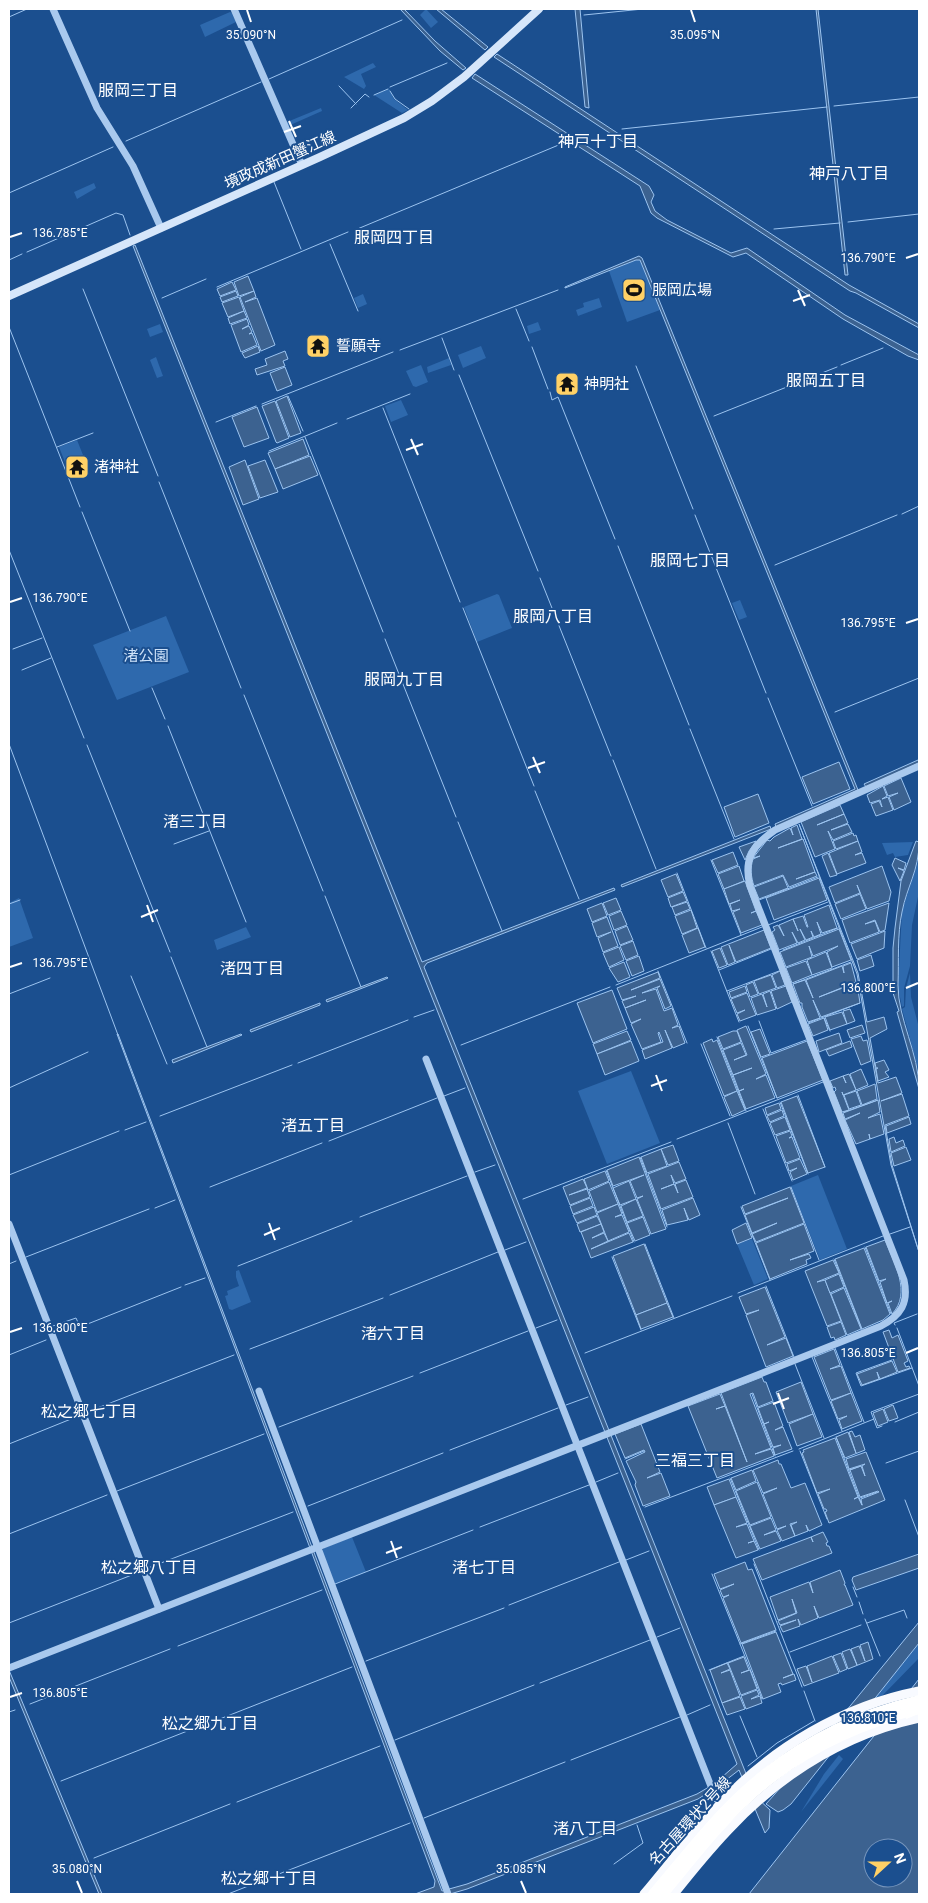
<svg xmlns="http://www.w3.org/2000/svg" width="928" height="1903" font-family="Roboto,'Noto Sans JP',sans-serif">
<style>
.green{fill:#2e69ad}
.water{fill:#3c6290;stroke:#9cc4f0;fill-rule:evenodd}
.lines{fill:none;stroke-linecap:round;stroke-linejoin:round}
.stream{stroke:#9cc4f0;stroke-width:1}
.tertiary{stroke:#a9c9ee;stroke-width:7}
.secondary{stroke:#d6e6fa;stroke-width:8}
.trunk{stroke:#f8faff;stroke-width:9}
.motorway{stroke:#fff;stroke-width:10}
.ticks{fill:none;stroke:#fff;stroke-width:2}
.labels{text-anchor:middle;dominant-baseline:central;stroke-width:4;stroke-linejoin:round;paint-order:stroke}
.street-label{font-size:15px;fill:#fff;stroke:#1b4f8f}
.poi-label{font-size:15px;fill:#fff;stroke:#1b4f8f;text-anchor:start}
.park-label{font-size:15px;fill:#cfe3fa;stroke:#1b4f8f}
.neighbourhood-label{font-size:16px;fill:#fff;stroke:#1b4f8f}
.ticks-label{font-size:12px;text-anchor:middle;fill:#fff;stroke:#1b4f8f;stroke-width:4;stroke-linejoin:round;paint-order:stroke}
</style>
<rect width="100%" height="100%" fill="#1b4f8f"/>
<g class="green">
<polygon points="426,9 438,22 431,28 420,15"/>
<polygon points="230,12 232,13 236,22 205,37 200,25"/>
<polygon points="373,63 376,67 361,74 366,86 364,89 344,77"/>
<polygon points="389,89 394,99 408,110 402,113 374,95"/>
<polygon points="321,108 322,111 288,126 287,122"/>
<polygon points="94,183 96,188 77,199 74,192"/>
<polygon points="636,260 640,260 660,310 627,322 609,271"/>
<polygon points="363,294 367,304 358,308 354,298"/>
<polygon points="599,298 602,307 578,316 576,310 584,307 583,303"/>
<polygon points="538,322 541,330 529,334 527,326"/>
<polygon points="160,324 163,332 150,337 147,329"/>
<polygon points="481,346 486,358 463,368 458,355"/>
<polygon points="156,357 163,376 157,378 150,360"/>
<polygon points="449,358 451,365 428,373 427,367"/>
<polygon points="421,365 428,382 416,387 413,386 406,371"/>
<polygon points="401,400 408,415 391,422 385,406"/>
<polygon points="77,440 83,455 65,462 59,447"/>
<polygon points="497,594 499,595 512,628 477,642 464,607"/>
<polygon points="740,600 747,617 739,620 732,603"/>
<polygon points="166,616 189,672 117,700 93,645"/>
<polygon points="913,842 908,855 895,857 893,853 887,855 882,843"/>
<polygon points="919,859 919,892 912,925 910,966 904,988 904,1006 902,1007 898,987 902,911"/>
<polygon points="19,898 33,938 9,947 9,903"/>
<polygon points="246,927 251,937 217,950 214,940"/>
<polygon points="910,973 911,997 919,1028 919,1072 902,1009 905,1007 906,988"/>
<polygon points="631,1071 660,1143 607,1164 578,1091"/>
<polygon points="818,1175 847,1249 820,1260 791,1186"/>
<polygon points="752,1239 768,1279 754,1285 737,1244"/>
<polygon points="239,1270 251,1302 232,1310 229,1309 225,1296 228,1295 227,1291 239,1286 236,1277 236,1271"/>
<polygon points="352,1537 366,1572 335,1584 322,1551 324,1548"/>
<polygon points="919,1643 919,1658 882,1696 852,1734 849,1731"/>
<polygon points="839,1755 843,1759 801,1812 824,1774"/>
</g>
<g class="water">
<polygon points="400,9 404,9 435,41 466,68 463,70 440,51"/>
<polygon points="436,9 441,9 488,47 485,50"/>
<polygon points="575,9 580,9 589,108 585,107"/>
<polygon points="816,9 818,9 848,275 845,275"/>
<polygon points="497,54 849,285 919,324 919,328 856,293 850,291 494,57"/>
<polygon points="475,74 649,186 654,195 651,202 655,211 667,220 731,253 747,248 845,315 919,355 919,360 908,356 843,319 746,253 733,257 657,218 651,213 640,186 472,78"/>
<polygon points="135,245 422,962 614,888 615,890 427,963 424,967 755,1796 770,1810 769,1828 765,1833 739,1770 717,1787 698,1799 467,1889 450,1894 415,1894 434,1887 435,1881 117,1034 118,1034 442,1891 467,1884 697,1794 714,1784 737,1764 133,246"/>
<polygon points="639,256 642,258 858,790 776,827 775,824 855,789 640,260 636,260 565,288 565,287"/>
<polygon points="248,276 254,291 239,296 234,282"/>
<polygon points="232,282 236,290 220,296 217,289"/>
<polygon points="236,291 238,296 222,302 220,297"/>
<polygon points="254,291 256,297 245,302 257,298 275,345 261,351 240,297"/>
<polygon points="239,297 244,311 228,317 222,303"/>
<polygon points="244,311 247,318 230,324 228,318"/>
<polygon points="247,319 249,325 242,329 249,326 252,332 249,334 252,333 257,345 241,352 231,325"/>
<polygon points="258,346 260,352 245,358 242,353"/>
<polygon points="285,351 288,359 283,361 285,366 257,375 255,369 267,365 265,359"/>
<polygon points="285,367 292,385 277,391 270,373"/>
<polygon points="287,396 301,433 290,437 276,401"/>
<polygon points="275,401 289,438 277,443 276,442 262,406"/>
<polygon points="257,407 269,438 244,447 232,417"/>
<polygon points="303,439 309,455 275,469 268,453"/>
<polygon points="310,456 318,475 283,489 275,469"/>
<polygon points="245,460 259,499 243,505 229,467"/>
<polygon points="265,460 278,492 260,498 248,466"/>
<polygon points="918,760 919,763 866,787 864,784"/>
<polygon points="839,762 850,789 813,804 802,777"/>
<polygon points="901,778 911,802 894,810 889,797 898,793 888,796 884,786"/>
<polygon points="883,786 887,796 882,799 888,797 893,810 876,816 871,804 879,801 882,807 880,800 870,803 867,795"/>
<polygon points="758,794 769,823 735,837 724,807"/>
<polygon points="840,805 844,814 817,825 844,814 848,823 831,830 848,824 852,832 833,840 828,831 835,849 815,857 801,822"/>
<polygon points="799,824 858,973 867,1022 884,1017 887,1029 870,1038 878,1083 896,1077 902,1093 881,1101 902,1094 909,1116 885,1125 892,1165 919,1252 891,1165 857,974"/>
<path d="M797 825 802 839 778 848 803 839 815 872 796 879 815 872 817 876 789 887 783 875 754 886C751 877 750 868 753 859L760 856 753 858 767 840 770 841 774 837 790 828 793 835 791 828Z"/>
<polygon points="770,826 771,829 622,887 621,885"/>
<polygon points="853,833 854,836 856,835 858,841 836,849 833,841"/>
<polygon points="756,841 749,851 745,860 739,847"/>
<polygon points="858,841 862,852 855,855 862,853 866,863 837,874 829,853"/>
<path d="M916 841 919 842C919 871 907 886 902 912 897 935 899 961 898 985 898 1020 919 1053 919 1089L897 1012 899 1011 893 993V948L895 928 901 881Z"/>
<polygon points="733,852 738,865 718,873 712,860"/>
<polygon points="828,853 837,875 830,877 822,856"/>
<polygon points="895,858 906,863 904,870 898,868 904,871 900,881 892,865"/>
<polygon points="739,866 744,881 724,889 718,874"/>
<polygon points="882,866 891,892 889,901 867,909 857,885 860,893 835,903 829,887"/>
<polygon points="676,874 683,891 668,897 661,880"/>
<polygon points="783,876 788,888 759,899 754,887"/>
<polygon points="819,878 827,900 774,920 766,898"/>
<polygon points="745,881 756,911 751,913 756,911 762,925 741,933 733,912 740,909 732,911 730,904 740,900 729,904 724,889"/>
<polygon points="683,892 687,901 671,907 668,898"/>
<polygon points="860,894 866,909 841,919 835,904"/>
<polygon points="616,898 621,910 608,915 603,903"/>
<polygon points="687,902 690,909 675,915 672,907"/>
<polygon points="602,903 607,916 592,922 587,909"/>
<polygon points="889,903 885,930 880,932 875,920 865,924 875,921 879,932 850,943 842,920"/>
<polygon points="829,905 837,928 822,933 817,922 821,934 814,937 811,931 813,937 806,940 800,929 805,940 798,943 792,932 797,943 779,950 772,932 775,930 773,927 778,925 784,936 779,925 793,919 798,931 793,919 803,916 807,927 808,927 804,915"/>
<polygon points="691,910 697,928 682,934 675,916"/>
<polygon points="621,911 627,925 614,930 609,916"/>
<polygon points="607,917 618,946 603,952 598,938 611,932 597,937 592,923"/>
<polygon points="627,926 633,940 620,945 615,931"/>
<polygon points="698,928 705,947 689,953 682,935"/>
<polygon points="839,929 851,960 832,967 827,952 838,946 813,956 809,946 812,957 786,967 780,952"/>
<polygon points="764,930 771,948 736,962 729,945 735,962 728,965 721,947"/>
<polygon points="885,931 884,948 857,959 851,944"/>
<polygon points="633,941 638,955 626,960 620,946"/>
<polygon points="619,947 624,960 609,967 603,953"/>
<polygon points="720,948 727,965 719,968 712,951"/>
<polygon points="826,952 832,968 812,975 807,960"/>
<polygon points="871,955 874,966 860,971 857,960"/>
<polygon points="639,956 644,971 632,976 626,961"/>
<polygon points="806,961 812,975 792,983 786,968"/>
<polygon points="624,962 630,977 618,982 609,968"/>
<polygon points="851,963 856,982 819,997 853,984 854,989 858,990 860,1003 821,1017 813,1000 820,1018 808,1022 802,1007 802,1003 800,1003 793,984 805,980 813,998 806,980 842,966 844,973 843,966"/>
<polygon points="780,971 785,985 777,988 772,975"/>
<polygon points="658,972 660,978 631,990 660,979 671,1006 665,1009 657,988 660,986 642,993 656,989 664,1011 672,1008 678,1025 672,1028 679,1026 685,1043 673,1048 665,1030 672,1048 645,1059 642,1050 663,1042 659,1032 658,1033 661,1042 642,1049 631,1024 641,1019 631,1023 625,1008 646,1000 625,1008 622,1001 636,996 622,1000 617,988"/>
<polygon points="771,975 776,988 759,994 754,981"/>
<polygon points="387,977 388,978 327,1002 326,1000"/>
<polygon points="753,982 758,994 750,997 746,985"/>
<polygon points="745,986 747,992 731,998 729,992"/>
<polygon points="786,986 792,1002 777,1009 771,991"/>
<polygon points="612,990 627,1029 593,1043 577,1003"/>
<polygon points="770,991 776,1009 757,1015 751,998 762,994 767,1007 763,994"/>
<polygon points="747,993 756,1015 740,1021 737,1014 745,1010 737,1013 731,999"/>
<polygon points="320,1003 320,1005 251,1032 250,1030"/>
<polygon points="850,1009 855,1021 847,1024 843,1011"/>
<polygon points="842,1012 847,1024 830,1030 825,1017"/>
<polygon points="824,1018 828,1030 813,1036 808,1024"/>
<polygon points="862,1025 865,1033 850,1038 847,1030"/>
<polygon points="746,1026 766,1074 756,1079 766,1075 775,1098 746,1109 739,1091 744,1089 739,1091 733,1075 752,1068 733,1075 723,1050 741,1043 746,1055 734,1060 747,1055 737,1030"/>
<polygon points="760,1029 770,1054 761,1057 751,1032"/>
<polygon points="627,1031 631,1040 597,1054 593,1044"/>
<polygon points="733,1031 737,1031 741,1042 723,1049 718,1037"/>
<polygon points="839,1033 842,1043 819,1052 816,1041"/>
<polygon points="241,1034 242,1035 173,1063 172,1060"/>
<polygon points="861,1036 863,1041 867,1040 871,1061 861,1065 851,1039"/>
<polygon points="712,1039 713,1042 717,1040 737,1091 724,1096 703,1043"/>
<polygon points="631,1041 639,1061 605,1075 597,1054"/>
<polygon points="807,1041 823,1080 777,1098 762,1058"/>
<polygon points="850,1041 852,1047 829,1056 826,1050"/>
<polygon points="884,1060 889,1070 885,1072 889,1077 878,1081 876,1069 878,1068 876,1068 875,1063"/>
<polygon points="861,1069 868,1085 856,1090 850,1074"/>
<polygon points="849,1074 856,1090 843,1095 842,1092 849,1110 842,1112 834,1092 836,1090 835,1087 833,1088 830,1081 843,1076 846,1083 843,1076"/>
<polygon points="875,1084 877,1099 862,1105 857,1091"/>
<polygon points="737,1091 745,1110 732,1116 724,1097"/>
<polygon points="856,1091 861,1105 849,1109 844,1095"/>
<polygon points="797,1096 825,1167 808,1173 781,1102"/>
<polygon points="878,1100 880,1112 868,1118 880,1114 884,1134 870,1139 869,1134 870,1139 856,1144 845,1120 860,1113 845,1119 843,1113"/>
<polygon points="779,1103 781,1109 767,1115 765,1108"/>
<polygon points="782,1110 784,1116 770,1122 767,1116"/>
<polygon points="785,1117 790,1130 775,1135 770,1123"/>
<polygon points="909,1117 911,1124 887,1133 886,1126"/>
<polygon points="790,1131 792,1136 789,1138 792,1137 800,1158 786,1163 776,1136"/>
<polygon points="894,1137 896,1143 903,1140 905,1146 891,1152 889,1139"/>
<polygon points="673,1145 679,1161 668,1165 661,1149"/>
<polygon points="906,1147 911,1160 894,1166 891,1153"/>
<polygon points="661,1149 667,1166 647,1173 641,1157"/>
<polygon points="639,1157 666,1229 651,1234 637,1199 643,1196 637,1198 630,1181 644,1175 613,1186 607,1170"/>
<polygon points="800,1159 807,1174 793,1180 790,1172 797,1168 789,1171 787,1164"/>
<polygon points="679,1162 686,1179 675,1183 671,1175 674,1184 661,1189 674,1184 678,1193 675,1184 686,1180 693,1197 661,1209 648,1174"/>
<polygon points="605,1171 609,1181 588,1190 584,1179"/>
<polygon points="583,1179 587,1188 569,1195 587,1189 590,1197 570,1205 563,1187"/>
<polygon points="629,1181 636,1199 620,1205 613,1188"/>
<polygon points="609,1182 618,1204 597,1212 589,1191"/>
<polygon points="790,1187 804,1223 756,1242 752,1234 777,1223 752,1233 745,1215 788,1198 745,1214 742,1206"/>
<polygon points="590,1198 593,1206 573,1214 570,1206"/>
<polygon points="693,1198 700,1215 689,1220 684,1208 688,1220 667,1225 662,1210"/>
<polygon points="636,1199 643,1216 627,1222 621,1206"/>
<polygon points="618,1204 622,1214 615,1217 622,1215 629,1232 608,1241 597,1213"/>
<polygon points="594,1207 597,1215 577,1223 573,1215"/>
<polygon points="597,1216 601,1224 580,1232 577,1224"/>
<polygon points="643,1217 650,1235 635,1241 627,1223"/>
<polygon points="746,1223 752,1238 737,1244 732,1230"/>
<polygon points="601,1224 604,1232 592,1238 604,1233 608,1241 591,1249 629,1233 633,1242 591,1258 581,1232"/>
<polygon points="804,1224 814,1251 790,1260 809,1254 811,1258 806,1260 807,1264 770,1279 756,1243"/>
<path d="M885 1240C894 1263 912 1293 892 1314L888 1303 892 1301 887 1303 880 1282 886 1279 879 1281 866 1247Z"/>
<polygon points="644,1244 667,1303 636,1315 613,1256"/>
<polygon points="864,1248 890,1314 883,1320 862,1329 835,1259"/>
<polygon points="833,1260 839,1273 817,1282 825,1280 841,1321 827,1326 805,1271"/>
<polygon points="839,1274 844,1287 830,1293 825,1280"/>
<polygon points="765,1287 785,1337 767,1345 786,1338 793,1356 766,1367 746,1315 759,1310 746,1314 739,1297"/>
<polygon points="844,1288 861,1329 847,1335 831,1294"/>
<polygon points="667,1303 673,1317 641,1329 636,1315"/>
<polygon points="841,1322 846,1335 835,1340 834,1337 831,1338 827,1327"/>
<polygon points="889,1330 892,1338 898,1335 908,1361 904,1363 906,1367 909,1366 910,1368 898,1372 883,1332"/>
<polygon points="834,1349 840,1365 830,1369 841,1366 851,1393 831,1400 814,1357"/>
<polygon points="892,1361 897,1372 880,1379 877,1372 879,1379 862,1385 857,1374"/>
<polygon points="762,1377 764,1382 766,1382 773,1401 758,1407 753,1393 750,1394 771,1448 755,1454 771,1449 774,1456 717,1478 688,1406 720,1394 725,1406 716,1409 725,1406 747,1462 721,1393"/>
<polygon points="801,1382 813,1414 788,1423 776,1392"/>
<polygon points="851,1393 862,1421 842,1429 839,1420 847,1416 838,1419 831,1401"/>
<polygon points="774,1402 783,1426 775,1430 783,1427 792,1449 775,1455 773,1448 781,1445 773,1447 764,1424 769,1422 764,1424 758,1408"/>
<polygon points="893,1405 898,1418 889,1421 884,1409"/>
<polygon points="883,1409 888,1422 878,1426 873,1413"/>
<polygon points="813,1414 822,1437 797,1446 789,1424"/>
<polygon points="641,1424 660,1472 647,1478 661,1473 670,1496 643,1506 635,1485 636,1482 626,1461 645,1452 644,1450 625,1458 615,1434"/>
<polygon points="852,1431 855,1437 860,1435 865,1450 845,1458 836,1437 848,1432 856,1453 849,1432"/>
<polygon points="835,1438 858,1497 854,1499 858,1497 862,1505 861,1499 879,1492 878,1491 860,1497 850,1470 861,1466 865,1476 862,1466 865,1464 849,1469 846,1459 866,1452 885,1500 829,1523 825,1512 827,1511 826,1509 824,1509 818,1494 830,1489 817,1493 802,1453 804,1452 803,1450"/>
<polygon points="778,1460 779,1464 781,1464 791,1488 805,1483 822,1525 809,1531 806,1525 808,1531 795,1536 791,1525 797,1522 790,1524 795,1536 782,1541 777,1530 786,1526 777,1529 763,1494 777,1488 763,1493 753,1470"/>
<polygon points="752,1470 756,1481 736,1490 731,1478"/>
<polygon points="729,1479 736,1497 714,1505 707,1487"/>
<polygon points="757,1482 771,1517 750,1525 736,1491"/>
<polygon points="736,1497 747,1523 736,1527 747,1524 754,1541 748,1543 754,1541 758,1550 736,1558 714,1505"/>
<polygon points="771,1518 776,1530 764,1535 776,1531 781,1541 760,1549 750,1526"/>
<polygon points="823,1532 828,1542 826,1543 827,1546 829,1546 832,1553 762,1580 753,1559 811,1537 813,1542 811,1537"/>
<polygon points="919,1554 919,1568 856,1590 852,1580 853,1577"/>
<polygon points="745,1562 748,1570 752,1569 776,1630 741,1643 723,1598 729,1595 723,1597 720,1590 734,1584 720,1589 714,1574"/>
<polygon points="840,1570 845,1583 844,1585 845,1585 853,1605 819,1618 814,1606 818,1618 801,1625 798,1619 800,1626 783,1632 780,1626 796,1620 780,1625 778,1621 797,1613 792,1599 796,1613 778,1620 770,1597 809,1582 813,1593 810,1582"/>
<polygon points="919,1622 919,1643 791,1804 783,1810 778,1812 766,1804 805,1760 824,1733 837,1722"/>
<polygon points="776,1632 793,1674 783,1678 794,1674 796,1680 782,1685 781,1683 778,1684 781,1692 763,1699 742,1644"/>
<polygon points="868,1642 873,1659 848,1669 842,1652 850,1649 857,1665 851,1649 859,1646 865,1661 860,1645"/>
<polygon points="841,1653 847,1669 840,1672 833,1656"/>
<polygon points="832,1656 839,1673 804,1686 797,1669 806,1666 812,1682 807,1666"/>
<polygon points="744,1657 749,1670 741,1673 750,1670 757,1689 741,1695 728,1663"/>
<polygon points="727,1663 730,1669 721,1673 730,1670 740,1696 722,1703 710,1670"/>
<polygon points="9,1670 102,1894 99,1894 9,1677"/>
<path d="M919 1679V1894H749ZM873 1848H903V1878H873Z"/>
<polygon points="757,1690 759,1695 751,1699 760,1696 762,1703 746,1709 741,1696"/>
<polygon points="740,1697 745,1709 727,1715 722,1703"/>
</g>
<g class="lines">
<g class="stream">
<polyline points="584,15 643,9"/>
<polyline points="9,17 27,9"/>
<polyline points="269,79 402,20"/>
<polyline points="339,86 356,104"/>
<polyline points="390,87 447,63"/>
<polyline points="390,91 395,99 409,109"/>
<polyline points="374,95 388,89"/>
<polyline points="834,106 919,97"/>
<polyline points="351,108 365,94 369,97"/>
<polyline points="622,129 827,107"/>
<polyline points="126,141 261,82"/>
<polyline points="274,182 301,249"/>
<polyline points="9,193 113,147"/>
<polyline points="848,222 919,214"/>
<polyline points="774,229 840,223"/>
<polyline points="355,230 561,144"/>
<polyline points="330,244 358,311"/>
<polyline points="27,252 116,213 123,215 130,235"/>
<polyline points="9,260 22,254"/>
<polyline points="217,287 348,232"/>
<polyline points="83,289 158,476"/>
<polyline points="162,298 206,279"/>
<polyline points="516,309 529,341"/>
<polyline points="9,327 80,507"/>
<polyline points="442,338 454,370"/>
<polyline points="532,347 548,389"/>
<polyline points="400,350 558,290"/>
<polyline points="841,365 883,348"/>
<polyline points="636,366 693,509"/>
<polyline points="459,375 538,571"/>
<polyline points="550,392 552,400 558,397 615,539"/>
<polyline points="288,396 303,431"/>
<polyline points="262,404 393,352"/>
<polyline points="383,408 460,602"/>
<polyline points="714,416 837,367"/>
<polyline points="347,419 410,394"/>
<polyline points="216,422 256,406"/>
<polyline points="305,437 383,632"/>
<polyline points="57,447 93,433"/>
<polyline points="269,451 337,423"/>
<polyline points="159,482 241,688"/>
<polyline points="82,512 130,631"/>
<polyline points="902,514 919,506"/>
<polyline points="695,515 766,693"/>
<polyline points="618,546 689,725"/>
<polyline points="9,550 84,738"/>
<polyline points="775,565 897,515"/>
<polyline points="540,578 611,756"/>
<polyline points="463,608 534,786"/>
<polyline points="385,639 456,817"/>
<polyline points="13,649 42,638"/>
<polyline points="22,670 51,658"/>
<polyline points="152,688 165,719"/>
<polyline points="244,695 323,891"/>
<polyline points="768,698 812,806"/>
<polyline points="835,712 919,678"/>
<polyline points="168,726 246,922"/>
<polyline points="690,729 734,839"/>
<polyline points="9,744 118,1035"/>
<polyline points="87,745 170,952"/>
<polyline points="613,760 656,869"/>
<polyline points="535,791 579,899"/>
<polyline points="458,822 502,931"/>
<polyline points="174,844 209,831"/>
<polyline points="711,860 741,935"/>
<polyline points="677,873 706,948"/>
<polyline points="325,896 361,987"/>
<polyline points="759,900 818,877"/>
<polyline points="9,904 20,900"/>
<polyline points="768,925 828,902"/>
<polyline points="783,950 838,928"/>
<polyline points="711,951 739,1022"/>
<polyline points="171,957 207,1047"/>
<polyline points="719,970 771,949"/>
<polyline points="658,971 687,1043"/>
<polyline points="131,976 167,1064"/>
<polyline points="793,984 851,962"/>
<polyline points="616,985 762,927"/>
<polyline points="727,991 779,971"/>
<polyline points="9,994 50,978"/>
<polyline points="414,1017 434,1010"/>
<polyline points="824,1018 830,1031"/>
<polyline points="759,1021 771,1053 806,1040"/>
<polyline points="808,1023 860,1003"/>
<polyline points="748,1026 777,1098"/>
<polyline points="717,1037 746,1111"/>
<polyline points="701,1044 730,1116"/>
<polyline points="461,1045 610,987"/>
<polyline points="298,1063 408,1020"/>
<polyline points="9,1088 88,1052"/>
<polyline points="798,1095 825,1167"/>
<polyline points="444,1096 465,1088"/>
<polyline points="780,1102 808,1174"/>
<polyline points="763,1109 792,1181"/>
<polyline points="844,1112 878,1100"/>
<polyline points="160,1116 292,1065"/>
<polyline points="728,1123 755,1194"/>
<polyline points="125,1130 146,1122"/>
<polyline points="677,1139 823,1082"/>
<polyline points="329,1141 437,1098"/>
<polyline points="640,1157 667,1227"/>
<polyline points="606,1170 634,1242"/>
<polyline points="475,1172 495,1165"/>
<polyline points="9,1175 119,1131"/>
<polyline points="210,1187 322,1143"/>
<polyline points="791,1187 819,1260"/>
<polyline points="523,1199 671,1142"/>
<polyline points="741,1207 770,1280"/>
<polyline points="155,1208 175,1200"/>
<polyline points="360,1217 467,1176"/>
<polyline points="890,1234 910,1227"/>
<polyline points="645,1244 674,1318"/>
<polyline points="865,1247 891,1314"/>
<polyline points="505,1250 526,1242"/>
<polyline points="26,1257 149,1209"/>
<polyline points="612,1257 641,1330"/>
<polyline points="834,1259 862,1330"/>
<polyline points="9,1264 16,1261"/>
<polyline points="238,1266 352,1221"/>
<polyline points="185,1285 205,1278"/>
<polyline points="766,1286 794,1357"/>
<polyline points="738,1293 883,1236"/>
<polyline points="390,1295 498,1252"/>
<polyline points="895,1325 894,1323 917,1314"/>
<polyline points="53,1326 76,1318 80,1327 181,1287"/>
<polyline points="536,1328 557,1320"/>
<polyline points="897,1328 919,1386"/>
<polyline points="835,1348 864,1422"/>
<polyline points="250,1349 383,1298"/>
<polyline points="585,1353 732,1296"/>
<polyline points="9,1355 46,1340"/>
<polyline points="812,1357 842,1431"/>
<polyline points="892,1360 856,1373 861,1386 912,1368"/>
<polyline points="795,1364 824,1438"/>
<polyline points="420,1373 528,1331"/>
<polyline points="752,1394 775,1456"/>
<polyline points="566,1405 588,1397"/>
<polyline points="87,1412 234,1355"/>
<polyline points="895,1422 919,1412"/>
<polyline points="882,1426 877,1428 871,1412 919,1394"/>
<polyline points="279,1427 413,1376"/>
<polyline points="836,1437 862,1505"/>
<polyline points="9,1444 76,1417"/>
<polyline points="799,1449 874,1419"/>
<polyline points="450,1450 558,1408"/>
<polyline points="800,1451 827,1519"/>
<polyline points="625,1459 644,1451"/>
<polyline points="886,1463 919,1451"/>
<polyline points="849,1470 861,1466"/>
<polyline points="730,1478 759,1550"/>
<polyline points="596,1482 618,1473"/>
<polyline points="117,1491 264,1434"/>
<polyline points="860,1498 877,1492"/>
<polyline points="905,1500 919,1537"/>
<polyline points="308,1506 443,1453"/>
<polyline points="645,1507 793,1451"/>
<polyline points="480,1527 589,1485"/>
<polyline points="9,1534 107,1495"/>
<polyline points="626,1560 649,1551"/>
<polyline points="754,1564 802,1687"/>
<polyline points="148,1568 293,1512"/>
<polyline points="712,1574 762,1699"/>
<polyline points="335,1584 473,1530"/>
<polyline points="853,1587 857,1597"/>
<polyline points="859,1602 863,1614"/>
<polyline points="509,1605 619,1562"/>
<polyline points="865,1619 880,1656"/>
<polyline points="9,1623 137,1573"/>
<polyline points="867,1623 904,1610 907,1618"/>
<polyline points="657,1637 680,1628"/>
<polyline points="740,1644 776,1631"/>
<polyline points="178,1646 322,1590"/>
<polyline points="790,1652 861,1625"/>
<polyline points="366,1661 504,1608"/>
<polyline points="709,1670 744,1656"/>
<polyline points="540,1683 650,1640"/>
<polyline points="804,1691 815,1721"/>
<polyline points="30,1704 170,1649"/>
<polyline points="9,1712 15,1710"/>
<polyline points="687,1715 710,1705"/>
<polyline points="740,1716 757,1757"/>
<polyline points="207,1724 352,1667"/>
<polyline points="395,1740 534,1685"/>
<polyline points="571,1760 680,1717"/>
<polyline points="748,1766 777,1743 814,1721"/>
<polyline points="61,1781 200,1726"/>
<polyline points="237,1802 380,1746"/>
<polyline points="424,1818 565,1762"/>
<polyline points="94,1858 230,1804"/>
<polyline points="614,1864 643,1843 637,1825"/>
<polyline points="266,1879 410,1823"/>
<polyline points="228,1894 261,1881"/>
</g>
<g class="tertiary">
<polyline points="53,9 97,108 133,166 161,228"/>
<polyline points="234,9 302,165"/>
<polyline points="426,1059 716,1799"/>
<polyline points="9,1224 159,1609"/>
<polyline points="259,1391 448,1894"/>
<path d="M9 1668 765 1372 881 1326C901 1315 909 1303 904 1280L750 886C743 859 753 845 775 830L919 766"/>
</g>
<polyline class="secondary" points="9,296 320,157 404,118 432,101 464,77 539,9"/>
<g class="trunk">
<path d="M644 1894C669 1864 693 1833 720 1804 773 1747 843 1706 919 1691"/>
<path d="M674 1894C708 1851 745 1807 791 1775 829 1748 874 1728 919 1718"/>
</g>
<g class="motorway">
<path d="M653 1894C683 1859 711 1822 745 1791 794 1746 854 1715 919 1700"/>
<path d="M663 1894C690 1862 717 1826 749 1797 797 1753 856 1725 919 1709"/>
</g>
</g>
<path class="ticks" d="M247 10 251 22M691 10 695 22M289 121 296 137M284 132 301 126M10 237 22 233M906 258 918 254M798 290 805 306M793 301 810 295M411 439 418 455M406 450 423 444M10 602 22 598M906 623 918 619M533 757 540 773M528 768 545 762M147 905 153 922M141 917 158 910M10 967 22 963M906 988 918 983M656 1075 662 1091M651 1086 667 1080M269 1223 275 1240M264 1235 280 1228M10 1332 22 1328M906 1353 918 1348M778 1393 784 1409M773 1404 789 1398M391 1541 397 1558M386 1553 402 1547M10 1697 22 1693M906 1718 918 1713M77 1881 82 1893M521 1881 526 1893"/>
<defs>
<g id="stadium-square" transform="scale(1.25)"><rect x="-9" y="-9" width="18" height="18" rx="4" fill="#ffd166" stroke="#1b4f8f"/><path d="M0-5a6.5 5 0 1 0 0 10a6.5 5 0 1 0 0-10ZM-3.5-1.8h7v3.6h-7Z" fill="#111"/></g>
<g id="temple-square" transform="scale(1.25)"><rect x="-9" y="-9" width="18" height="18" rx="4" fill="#ffd166" stroke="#1b4f8f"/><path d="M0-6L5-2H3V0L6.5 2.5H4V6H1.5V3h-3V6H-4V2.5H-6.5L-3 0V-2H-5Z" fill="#111"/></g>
</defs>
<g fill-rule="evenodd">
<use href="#stadium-square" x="634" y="290"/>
<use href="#temple-square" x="318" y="346"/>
<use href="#temple-square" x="567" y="384"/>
<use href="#temple-square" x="77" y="467"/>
</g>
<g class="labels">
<g class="street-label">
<text transform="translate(280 160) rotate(-24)">境政成新田蟹江線</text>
<text transform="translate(690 1821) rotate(-48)">名古屋環状2号線</text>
</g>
<g class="poi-label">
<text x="652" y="290">服岡広場</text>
<text x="336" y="346">誓願寺</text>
<text x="584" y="384">神明社</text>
<text x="94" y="467">渚神社</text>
</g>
<g class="park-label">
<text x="146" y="656">渚公園</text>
</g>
<g class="neighbourhood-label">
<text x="138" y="90">服岡三丁目</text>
<text x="598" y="141">神戸十丁目</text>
<text x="849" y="173">神戸八丁目</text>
<text x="394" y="237">服岡四丁目</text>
<text x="826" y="380">服岡五丁目</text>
<text x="690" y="560">服岡七丁目</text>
<text x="553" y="616">服岡八丁目</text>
<text x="404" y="679">服岡九丁目</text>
<text x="195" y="821">渚三丁目</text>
<text x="252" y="968">渚四丁目</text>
<text x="313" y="1125">渚五丁目</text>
<text x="393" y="1333">渚六丁目</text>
<text x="89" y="1411">松之郷七丁目</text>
<text x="695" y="1460">三福三丁目</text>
<text x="149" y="1567">松之郷八丁目</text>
<text x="484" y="1567">渚七丁目</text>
<text x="210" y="1723">松之郷九丁目</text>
<text x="585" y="1828">渚八丁目</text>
<text x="269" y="1878">松之郷十丁目</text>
</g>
</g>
<g class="ticks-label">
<text x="251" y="39">35.090°N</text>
<text x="695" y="39">35.095°N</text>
<text x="60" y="237">136.785°E</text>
<text x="868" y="262">136.790°E</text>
<text x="60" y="602">136.790°E</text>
<text x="868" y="627">136.795°E</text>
<text x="60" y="967">136.795°E</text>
<text x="868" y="992">136.800°E</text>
<text x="60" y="1332">136.800°E</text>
<text x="868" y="1357">136.805°E</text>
<text x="60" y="1697">136.805°E</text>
<text x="868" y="1722">136.810°E</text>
<text x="77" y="1873">35.080°N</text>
<text x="521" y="1873">35.085°N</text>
</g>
<rect width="928" height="1903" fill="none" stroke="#ffffff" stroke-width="20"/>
<g transform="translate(888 1863) rotate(69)"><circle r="24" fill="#1b4f8f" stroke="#7695bc"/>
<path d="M0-4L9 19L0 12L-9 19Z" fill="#ffd166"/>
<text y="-8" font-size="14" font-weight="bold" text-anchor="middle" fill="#ffffff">N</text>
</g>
</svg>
